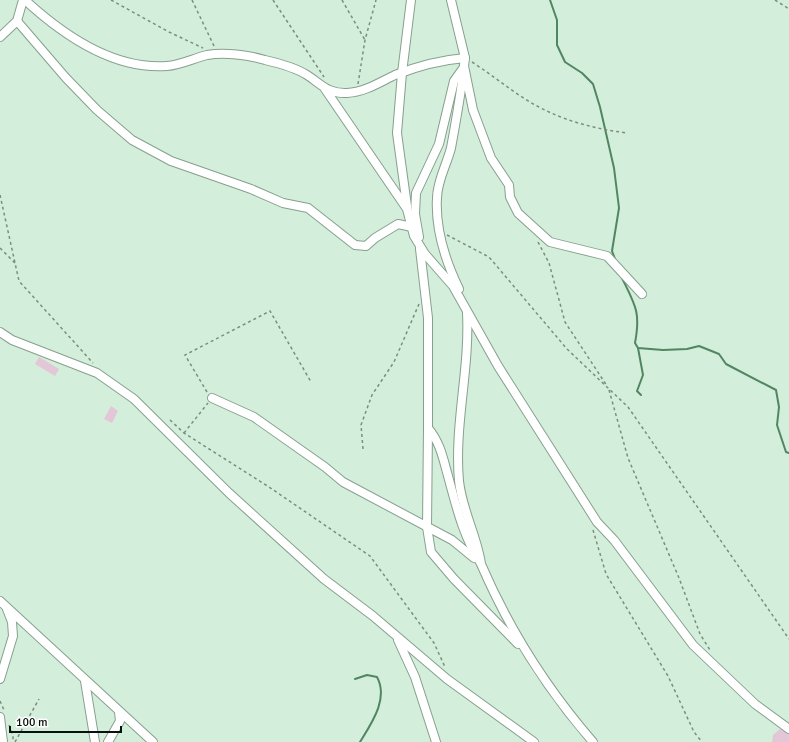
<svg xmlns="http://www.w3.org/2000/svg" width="789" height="742" font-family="Signika,sans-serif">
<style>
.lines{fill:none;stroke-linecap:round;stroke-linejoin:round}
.stream{stroke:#518662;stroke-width:2}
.building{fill:#e3c7d7}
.street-casing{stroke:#87a08e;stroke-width:10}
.path{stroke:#7b8f81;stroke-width:1.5;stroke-dasharray:3 3;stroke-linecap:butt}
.street{stroke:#fff;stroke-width:8}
</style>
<rect width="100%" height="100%" fill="#d3eeda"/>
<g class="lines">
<g class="stream">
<polyline points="550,0 557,20 557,45 565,62 582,73 593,84 600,107 614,168 619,208 612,251 615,259"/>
<path d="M621 276C635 305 641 311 635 343L638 348 663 350 687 349 699 346 719 354 726 364 776 390 779 407 777 425 786 452 789 453"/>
<polyline points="638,348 643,375 637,391 641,395"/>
<path d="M355 679 367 675 377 677C389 699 371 724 360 742"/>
</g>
</g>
<g class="building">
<polygon points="39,357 59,369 55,376 35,364"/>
<polygon points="111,406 118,411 112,423 104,419"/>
<polygon points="780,729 789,734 789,742 772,742 773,735"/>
</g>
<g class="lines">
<g class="street-casing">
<g id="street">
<path d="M25 0C63 35 113 70 167 66 181 65 194 58 207 55 225 52 248 55 265 60 278 63 296 68 307 75 321 84 328 94 347 93 365 92 380 82 395 75 418 66 441 60 465 58"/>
<polyline points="451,0 465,58 464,66 473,110 491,158 509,185 510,197 518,213 550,242 607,256 642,294"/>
<polyline points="17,21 66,78 97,110 132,140 171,161 251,189 283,203 308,208 355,245 366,246 375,238 398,224 412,227"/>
<polyline points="0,37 17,21 23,0"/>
<polyline points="325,89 407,209 414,236 425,254 453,286 498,366 597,522 614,540 693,645 755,704 789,729"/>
<polyline points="407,206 397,133 402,73 411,0"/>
<polyline points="419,237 415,214 416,193 439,144 454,81 464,67"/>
<path d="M420 249 428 318V428C440 442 443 458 448 476 456 505 463 536 480 562"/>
<path d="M459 289C445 260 435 230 437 198 437 181 447 164 451 148 456 121 461 94 464 66"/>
<path d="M467 313C470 369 454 425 459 481 462 510 477 536 481 564 509 629 547 689 593 742"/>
<polyline points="0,332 12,340 97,373 134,399 229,493 324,579 373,616 447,679 534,742"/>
<polyline points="212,398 254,417 325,467 343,482 452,540 474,558"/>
<polyline points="428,428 427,527 431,552 454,579 518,644"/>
<polyline points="0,601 153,742"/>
<polyline points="398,640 415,677 436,742"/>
<polyline points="0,679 13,636 12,622 7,609"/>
<polyline points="85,681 95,742"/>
<polyline points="0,717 3,742"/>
<polyline points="108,742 120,721 119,712"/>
</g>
</g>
<g class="path">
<polyline points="111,0 169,32 203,48"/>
<polyline points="192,0 214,46"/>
<polyline points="273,0 324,77"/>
<polyline points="342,0 365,40"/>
<polyline points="775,0 789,9"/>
<path d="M472 62C492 75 510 90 530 102 560 120 594 129 628 133"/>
<polyline points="358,84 365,40 376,0"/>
<polyline points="0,195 19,281 93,363"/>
<polyline points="447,235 489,257 567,349 628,407 789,639"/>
<polyline points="538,242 549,263 565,322 607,386"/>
<polyline points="0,248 15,263"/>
<polyline points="609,390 628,458 679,578 700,634 710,650"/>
<polyline points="207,392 185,355 270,311 311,382"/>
<polyline points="170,420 184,433 269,487 370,556 434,643 445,667"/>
<polyline points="184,433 208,403"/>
<polyline points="363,449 361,425 372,395 394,362 419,304"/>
<polyline points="593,530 606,574 668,676 694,732 702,742"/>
<polyline points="0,701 4,710"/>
<polyline points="9,725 13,735 13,742"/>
<polyline points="15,742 39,699"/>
</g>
<use href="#street" class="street"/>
</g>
<path d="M10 726v6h111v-6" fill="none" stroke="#08110b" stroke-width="2"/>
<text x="16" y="726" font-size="12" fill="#08110b" stroke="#ffffff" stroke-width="3" paint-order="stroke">100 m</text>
</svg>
